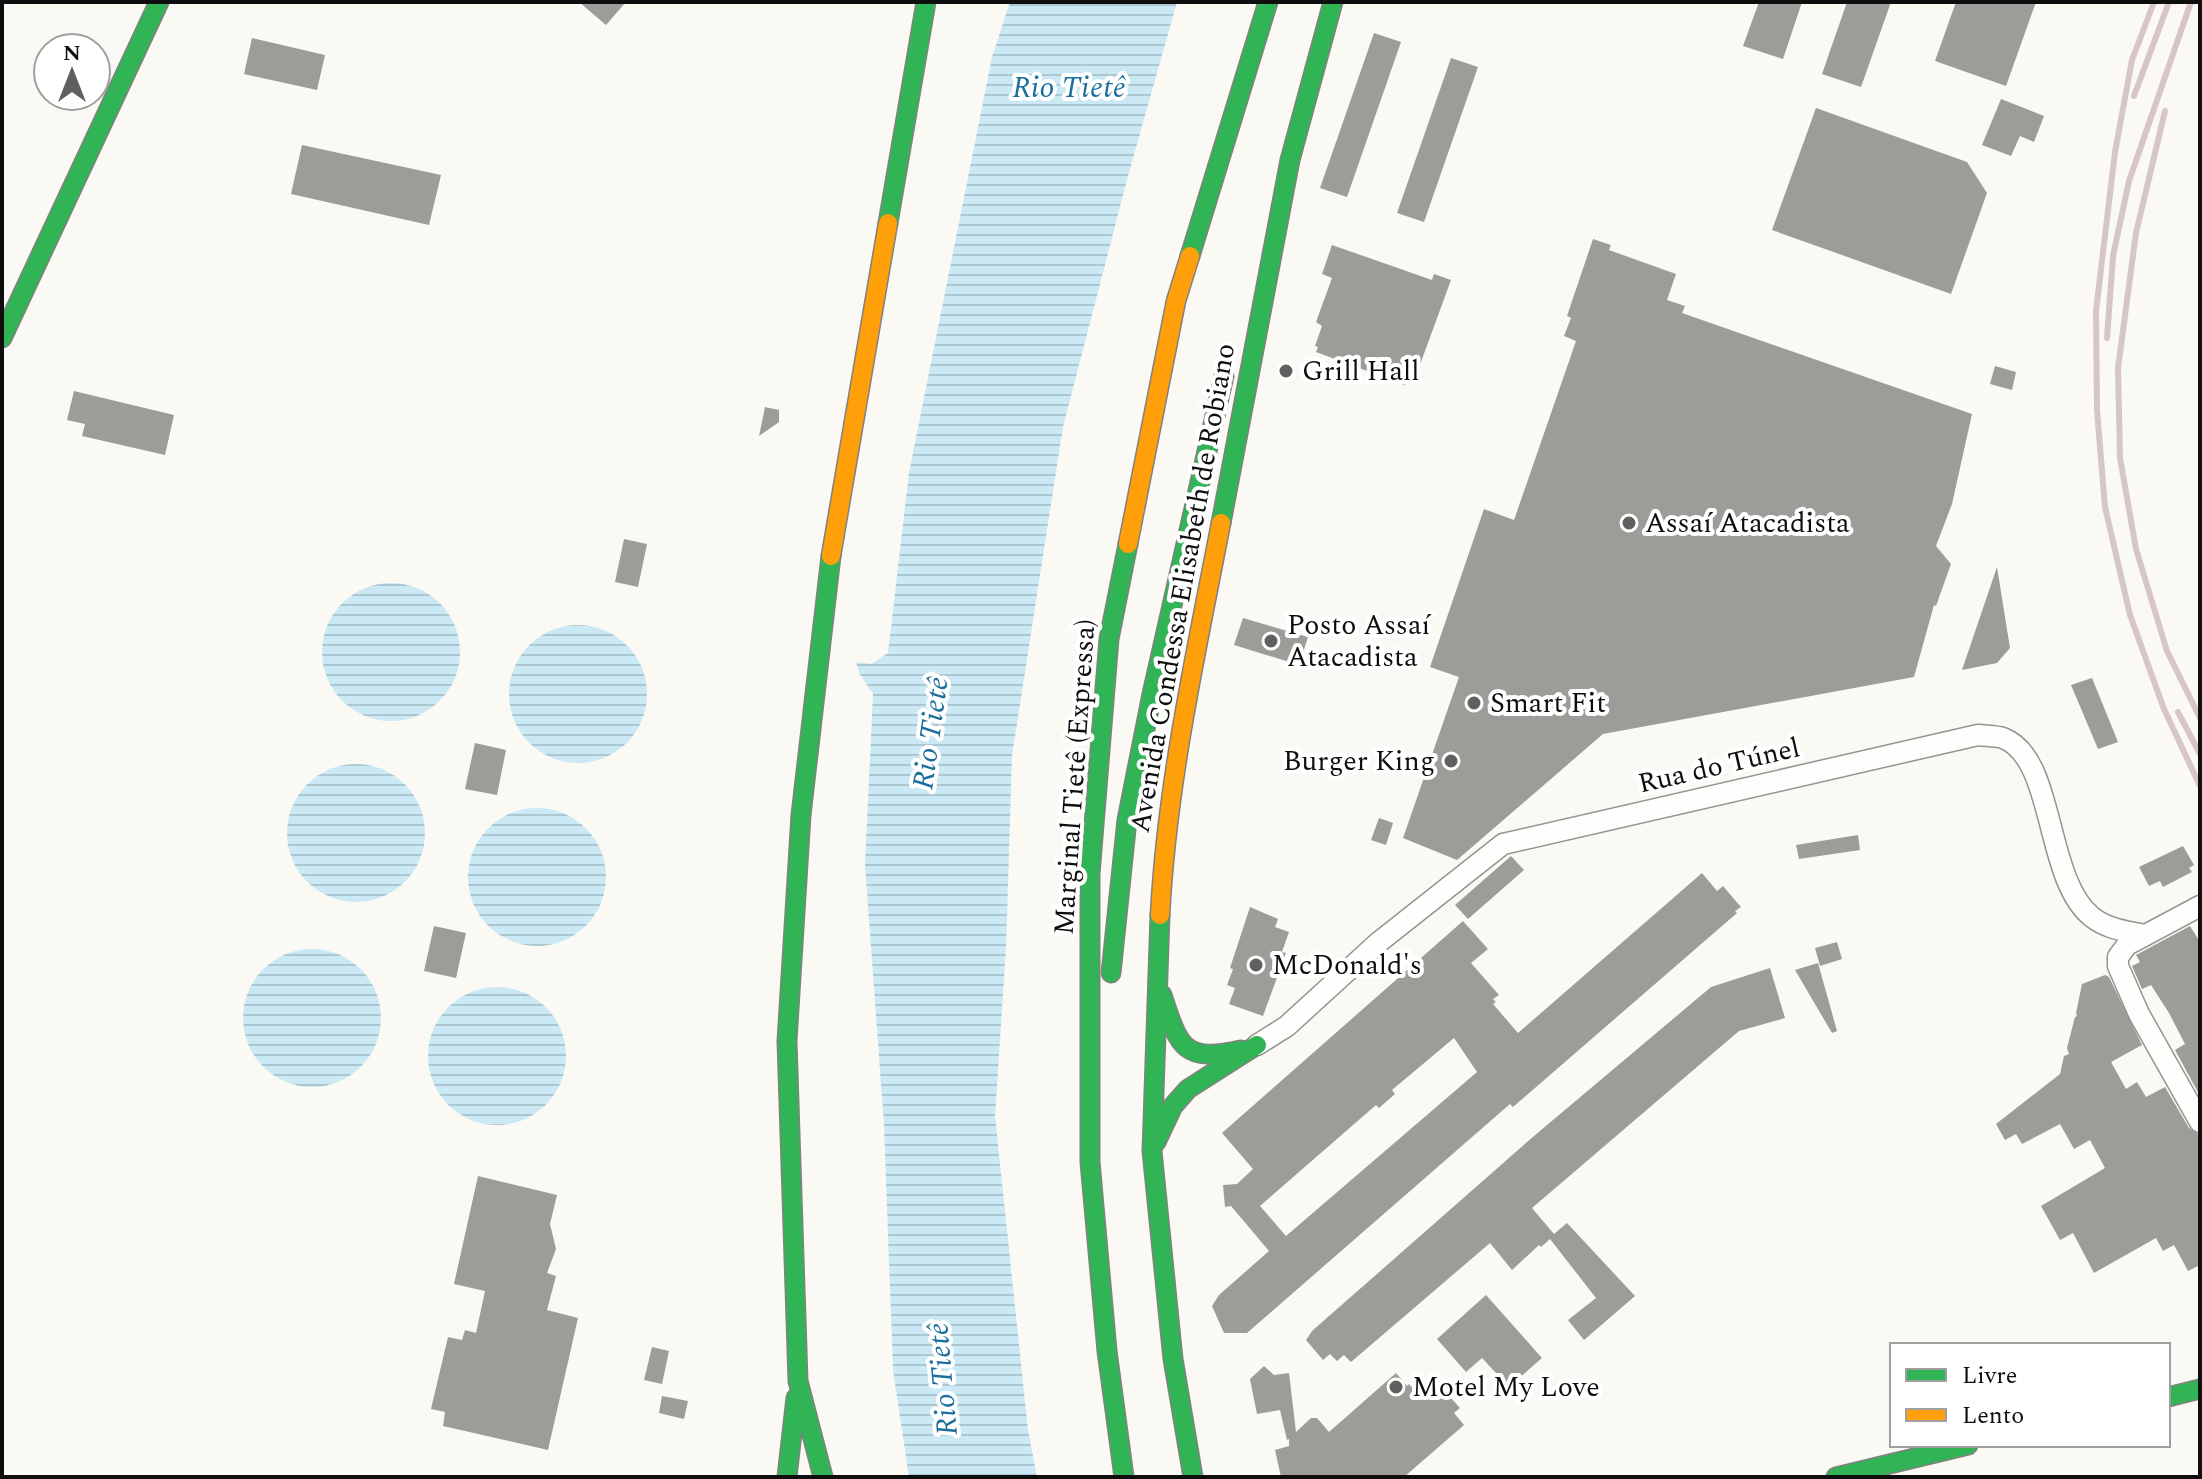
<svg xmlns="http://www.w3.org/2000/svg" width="2202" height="1479" font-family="Spectral,serif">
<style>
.water{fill:url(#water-rules)}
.building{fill:#9e9c99;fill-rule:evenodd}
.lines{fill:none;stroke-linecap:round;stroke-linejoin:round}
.street-casing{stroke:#949492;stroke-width:23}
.fast-casing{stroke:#82817f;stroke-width:21}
.slow-casing{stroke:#82817f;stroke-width:21}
.street{stroke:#fefefd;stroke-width:20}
.fast{stroke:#30b455;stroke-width:18}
.slow{stroke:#ff9f0a;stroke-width:18}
.rail{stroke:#d7c6c7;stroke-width:6}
.poi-dot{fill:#61605e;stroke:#fff;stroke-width:3}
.labels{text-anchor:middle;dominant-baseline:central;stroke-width:8;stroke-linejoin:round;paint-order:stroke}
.poi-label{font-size:28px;fill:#0e0e0e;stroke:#fff;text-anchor:start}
.street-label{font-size:28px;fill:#0e0e0e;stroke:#fff}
.water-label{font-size:30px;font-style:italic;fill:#1c6e9c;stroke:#fff}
</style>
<defs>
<pattern id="water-rules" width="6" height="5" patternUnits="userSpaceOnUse" patternTransform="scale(2)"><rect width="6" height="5" fill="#cbe9f4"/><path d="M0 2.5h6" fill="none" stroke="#adc7d0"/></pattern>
</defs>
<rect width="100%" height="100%" fill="#faf9f4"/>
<g class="water">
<polygon points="1010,2 1177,2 1128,176 1063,427 1012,756 1006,949 995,1116 1028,1430 1037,1477 909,1477 893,1370 884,1125 865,865 873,694 859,673 856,662 871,664 888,653 909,473 992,57"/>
<circle cx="391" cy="652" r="69"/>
<circle cx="578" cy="694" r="69"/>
<circle cx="356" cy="833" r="69"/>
<circle cx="537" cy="877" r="69"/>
<circle cx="312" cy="1018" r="69"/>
<circle cx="497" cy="1056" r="69"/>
</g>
<g class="building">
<polygon points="579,2 626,2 606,25"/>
<polygon points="1759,2 1802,2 1783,59 1743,46"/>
<polygon points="1847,2 1891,2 1861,87 1822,74"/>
<polygon points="1956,2 2036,2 2006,86 1935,61"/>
<polygon points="1374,33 1401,42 1347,197 1320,188"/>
<polygon points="252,38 325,55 317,90 244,74"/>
<polygon points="1451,58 1478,67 1424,222 1397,213"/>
<polygon points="2001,99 2044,116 2034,142 2020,136 2011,156 1982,145"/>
<polygon points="1816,108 1967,162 1987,193 1951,294 1772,230"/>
<polygon points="302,145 441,175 429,225 291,194"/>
<polygon points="1593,239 1611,245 1609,250 1676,274 1667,300 1685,306 1682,313 1972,414 1952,504 1936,546 1951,564 1936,606 1934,605 1914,677 1603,734 1457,860 1403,838 1459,677 1430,667 1484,509 1514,520 1576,341 1564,336 1571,318 1567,316"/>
<polygon points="1332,245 1432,280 1434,274 1451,280 1414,381 1408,378 1405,385 1316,352 1318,347 1315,346 1322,326 1316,322 1332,278 1322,274"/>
<polygon points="1995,366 2016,372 2012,390 1990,384"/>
<polygon points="74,391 174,415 165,455 82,436 85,424 67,420"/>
<polygon points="765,407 779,410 779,422 759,436"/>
<polygon points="624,539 647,544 638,587 615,582"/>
<polygon points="1997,567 2010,648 1997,663 1962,670"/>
<polygon points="1243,618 1308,637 1299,665 1234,645"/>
<polygon points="2092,678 2118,742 2098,749 2071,685"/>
<polygon points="475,743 506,750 497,795 465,789"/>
<polygon points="1379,818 1393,823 1386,845 1371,840"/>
<polygon points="1858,835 1860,850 1799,859 1796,845"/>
<polygon points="2183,846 2194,865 2189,868 2192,872 2163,887 2160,881 2149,886 2139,867"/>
<polygon points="1511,856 1524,870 1468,919 1455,905"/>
<path d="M1702 873 1717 891 1723 886 1734 899 1741 907 1735 911 1737 913 1513 1107 1510 1104 1247 1333H1224L1212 1306 1219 1295 1269 1251 1231 1206 1225 1207 1223 1185 1237 1184 1253 1169 1222 1133 1463 921 1488 949 1471 963 1499 995 1493 999 1496 1002 1493 1004 1518 1033ZM1454 1038 1477 1072 1286 1236 1260 1206 1376 1105 1379 1108 1395 1094 1392 1090Z"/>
<polygon points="1250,907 1278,919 1275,927 1289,932 1282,952 1286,953 1263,1016 1229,1004 1235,988 1227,985 1233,969 1230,968"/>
<polygon points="434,926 466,933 456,978 424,971"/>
<polygon points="2190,926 2200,942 2200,1096 2175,1050 2185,1044 2169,1013 2151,985 2142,989 2132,966 2140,962 2136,955"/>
<polygon points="1837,942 1842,959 1820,966 1815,948"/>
<polygon points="1818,963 1837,1031 1832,1033 1795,970"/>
<polygon points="1770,968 1785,1018 1739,1031 1532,1208 1554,1234 1567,1223 1635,1296 1584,1340 1568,1320 1596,1298 1550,1239 1541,1247 1539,1245 1512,1270 1490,1243 1351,1362 1344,1355 1337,1361 1330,1354 1323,1360 1306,1340 1312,1331 1534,1136 1711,987"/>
<polygon points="2105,975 2109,977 2142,1045 2111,1062 2126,1089 2137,1082 2146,1097 2165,1087 2189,1128 2200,1135 2200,1265 2188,1271 2174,1245 2163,1251 2156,1238 2094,1273 2073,1233 2060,1240 2041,1206 2105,1168 2090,1140 2074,1149 2060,1124 2022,1144 2016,1134 2005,1140 1996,1124 2060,1074 2064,1056 2069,1054 2067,1048 2075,1017 2077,1016 2076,1013 2082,984"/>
<polygon points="478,1176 557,1195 550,1224 556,1249 547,1273 556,1276 547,1310 578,1318 548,1450 443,1426 445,1412 431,1409 448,1337 462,1340 465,1330 476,1333 485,1291 454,1284"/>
<polygon points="1486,1295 1542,1358 1509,1387 1482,1358 1466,1372 1437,1339"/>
<polygon points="652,1347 669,1351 662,1384 644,1380"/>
<polygon points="1264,1366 1274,1375 1289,1373 1296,1432 1311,1418 1317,1418 1329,1432 1396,1373 1407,1386 1409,1384 1417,1393 1421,1389 1429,1397 1441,1387 1460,1408 1454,1413 1464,1425 1404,1477 1281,1477 1275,1450 1289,1446 1289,1439 1287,1440 1280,1410 1257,1414 1250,1379"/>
<polygon points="662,1396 688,1401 684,1419 659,1413"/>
</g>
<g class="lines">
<g class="street-casing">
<g id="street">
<polyline points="2200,906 2127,945 2118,957 2118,966 2139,1014 2200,1122"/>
<path d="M1257 1045 1287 1026 1379 942 1503 844 1978 735C1986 736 1996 736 2003 738 2056 758 2044 879 2092 917 2107 929 2126 931 2144 935"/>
</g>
</g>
<g class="fast-casing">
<g id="fast">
<polyline points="888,223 926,2"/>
<polyline points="1190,256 1268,2"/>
<polyline points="2,338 159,2"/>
<polyline points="1221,523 1290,160 1333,2"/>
<polyline points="1160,915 1152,1151 1173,1359 1193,1477"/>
<polyline points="1111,973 1127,820 1152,694 1224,376"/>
<path d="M1162 995C1179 1046 1182 1063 1241 1050"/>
<polyline points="1156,1142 1173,1106 1188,1089 1257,1045"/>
<polyline points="2168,1397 2200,1389"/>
<polyline points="787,1477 796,1398"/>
<polyline points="823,1477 798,1381 787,1041 801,815 831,556"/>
<polyline points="1124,1477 1107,1351 1090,1162 1090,874 1109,639 1128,544"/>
<polyline points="1836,1477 1968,1445"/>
</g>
</g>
<g class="slow-casing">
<g id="slow">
<polyline points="1128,544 1176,301 1190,256"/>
<polyline points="831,556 888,223"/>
<path d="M1160 915C1167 782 1196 653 1221 523"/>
</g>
</g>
<use href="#street" class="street"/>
<use href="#fast" class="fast"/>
<use href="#slow" class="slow"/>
<g class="rail">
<polyline points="2154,2 2132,60 2115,152 2096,311 2097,410 2105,507 2130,615 2164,709 2200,786"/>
<polyline points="2134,96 2169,2"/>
<polyline points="2165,111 2136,233 2118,368 2120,458 2136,549 2167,651 2200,718"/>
<polyline points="2107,338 2113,256 2129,181 2191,2"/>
<polyline points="2178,712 2200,754"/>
</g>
</g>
<g class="poi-dot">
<circle cx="1286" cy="371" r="8"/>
<circle cx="1629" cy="523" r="8"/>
<circle cx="1271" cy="641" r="8"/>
<circle cx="1474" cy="703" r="8"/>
<circle cx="1451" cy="761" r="8"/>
<circle cx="1256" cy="965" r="8"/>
<circle cx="1396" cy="1387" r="8"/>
</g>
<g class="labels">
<g class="poi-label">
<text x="1302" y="371">Grill Hall</text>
<text x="1645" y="523">Assaí Atacadista</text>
<text x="1287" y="625">Posto Assaí<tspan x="1287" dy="32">Atacadista</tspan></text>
<text x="1490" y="703">Smart Fit</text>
<text x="1435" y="761" text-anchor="end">Burger King</text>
<text x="1272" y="965">McDonald's</text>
<text x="1412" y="1387">Motel My Love</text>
</g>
<g class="street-label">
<text transform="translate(1183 588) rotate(-80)">Avenida Condessa Elisabeth de Robiano</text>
<text transform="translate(1719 766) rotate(-13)">Rua do Túnel</text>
<text transform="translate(1075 777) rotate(-86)">Marginal Tietê (Expressa)</text>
</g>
<g class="water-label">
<text x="1069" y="88">Rio Tietê</text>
<text transform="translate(931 733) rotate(-82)">Rio Tietê</text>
<text transform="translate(943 1379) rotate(-95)">Rio Tietê</text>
</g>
</g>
<rect width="2202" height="1479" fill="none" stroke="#0e0e0e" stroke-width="8"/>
<rect x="1890" y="1343" width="280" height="104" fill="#ffffff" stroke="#9f9f9f" stroke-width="2"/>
<rect x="1906" y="1369" width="40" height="12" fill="#30b455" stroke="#9f9f9f" stroke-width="2"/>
<text x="1962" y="1383" font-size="24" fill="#0e0e0e">Livre</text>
<rect x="1906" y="1409" width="40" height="12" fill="#ff9f0a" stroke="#9f9f9f" stroke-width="2"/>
<text x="1962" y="1423" font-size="24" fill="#0e0e0e">Lento</text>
<g transform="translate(72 72)"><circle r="38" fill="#ffffff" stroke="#9f9f9f" stroke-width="2"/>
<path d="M0-6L14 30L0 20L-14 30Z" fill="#61605e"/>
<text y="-12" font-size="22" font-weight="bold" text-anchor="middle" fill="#0e0e0e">N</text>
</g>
</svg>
